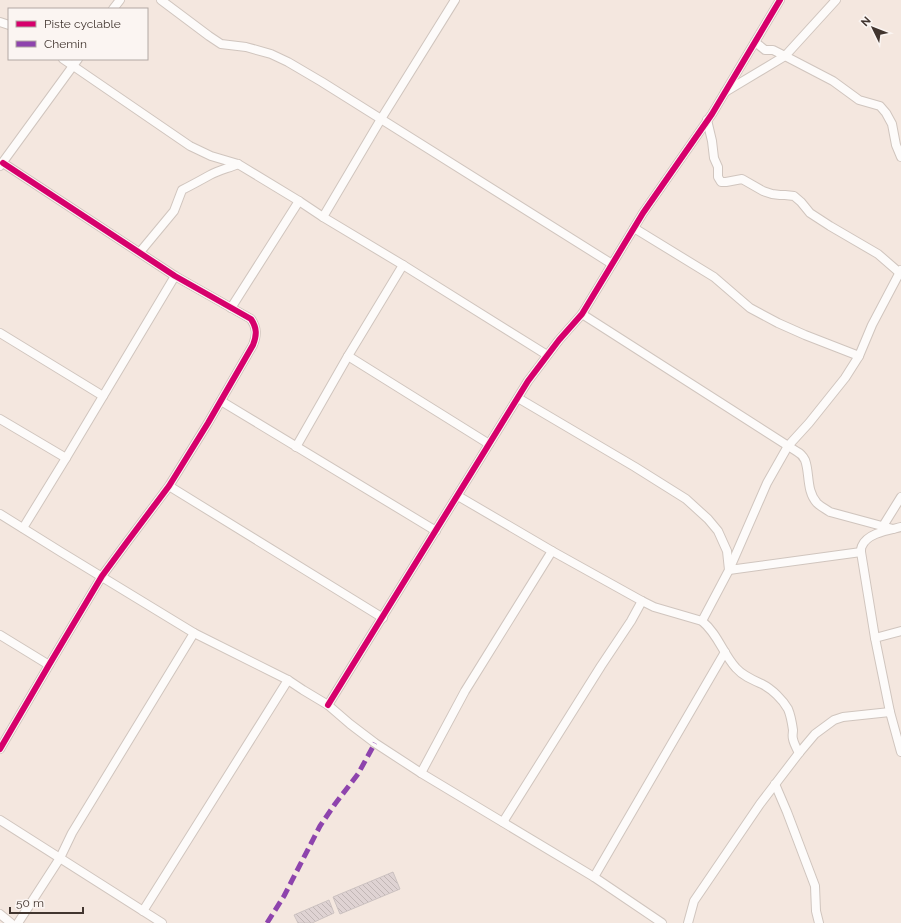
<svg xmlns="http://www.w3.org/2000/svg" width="901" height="923" font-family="Raleway,sans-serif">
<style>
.building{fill:url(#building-back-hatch);stroke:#ccc2c1}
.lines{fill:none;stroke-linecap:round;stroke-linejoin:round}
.street-casing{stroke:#d0c5be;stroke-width:10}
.street{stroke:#fdfbfa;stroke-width:8}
.quiet{stroke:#8e44ad;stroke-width:5;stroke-dasharray:10 5;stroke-linecap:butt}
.cycleway-casing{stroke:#fbf5f2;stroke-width:8}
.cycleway{stroke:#d6006c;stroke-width:6}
</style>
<defs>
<pattern id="building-back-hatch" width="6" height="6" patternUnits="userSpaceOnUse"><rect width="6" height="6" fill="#dfd3d3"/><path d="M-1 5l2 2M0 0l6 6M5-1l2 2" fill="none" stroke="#c1b6b5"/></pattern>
</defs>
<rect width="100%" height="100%" fill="#f4e7df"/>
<g class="building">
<polygon points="393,872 400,889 340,914 333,897"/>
<polygon points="329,900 334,913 312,923 298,923 294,915"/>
</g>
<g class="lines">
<g class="street-casing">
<g id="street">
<polyline points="161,0 209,36 221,44 246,47 271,54 288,62 322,82 612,264"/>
<polyline points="113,9 120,0"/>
<polyline points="0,22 9,25"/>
<polyline points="755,42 765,50 773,50 785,56 833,81 859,100 880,106 886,113 892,124 896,145 901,157"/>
<polyline points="63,59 190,146 211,156 238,164 299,201 323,217 403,265 547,355"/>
<polyline points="725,92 785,56 836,0"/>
<polyline points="707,120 712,141 714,158 718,167 718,177 721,182 726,182 742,179 763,191 772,194 780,195 785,195 794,196 801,202 810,213 830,226 878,254 901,274"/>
<polyline points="0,166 78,59"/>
<polyline points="323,217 381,119 455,0"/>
<polyline points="634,228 714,277 750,308 778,323 805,335 859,356"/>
<path d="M140 252 174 211 182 190C192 185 201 180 210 175 219 170 229 168 238 164"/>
<polyline points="231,308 299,201"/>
<path d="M582 314 796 451C800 453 803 456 805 460 810 473 806 491 817 503 821 507 826 509 830 512L893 529"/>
<polyline points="0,333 103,396"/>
<polyline points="348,356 489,444"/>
<polyline points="518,398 635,467 686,499 708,519 718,531 727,551 729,570 861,552"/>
<polyline points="221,401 436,531"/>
<polyline points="0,419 66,458"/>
<polyline points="296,447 348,356 403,265"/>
<polyline points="169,486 383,618"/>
<path d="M458 496 552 551 642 601 654 607 702 621C718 634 723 654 736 668 743 676 753 680 762 684 772 689 783 700 788 709 791 716 792 723 793 730 793 733 792 736 793 739 794 744 797 749 799 753"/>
<polyline points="0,514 61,552 194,633 288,680 303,690 328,705 350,724 375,743 421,773 594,877 662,923"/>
<polyline points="883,526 901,497"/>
<path d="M901 527C889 530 867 533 862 546 861 546 861 552 861 552L875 638 890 712 901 752"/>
<polyline points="23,528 66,458 175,276"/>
<polyline points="702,621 729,570 767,483 788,446 809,423 845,378 859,356 872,325 901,270"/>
<polyline points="0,635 49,665"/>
<polyline points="875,638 901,631"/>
<polyline points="328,705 528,381 559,340 582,314 643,213 712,114 780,0"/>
<path d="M0 749 49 665 102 576 127 542 169 486 208 423 253 345C257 335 257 328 251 319L175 276 3 163"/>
<polyline points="421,773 465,691 552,551"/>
<polyline points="775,784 787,812 815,886 816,911 819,923"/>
<polyline points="0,820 162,923"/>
<polyline points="503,822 601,666 631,621 642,601"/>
<polyline points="594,877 725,652"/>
<polyline points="143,911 288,680"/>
<polyline points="0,914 11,923"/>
<polyline points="18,923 60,858 72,833 194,633"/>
<polyline points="688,923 694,901 760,804 799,753 815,734 834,720 843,717 890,712"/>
</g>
</g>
<use href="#street" class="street"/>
<polyline class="quiet" points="267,923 284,896 320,826 335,804 358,774 375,743"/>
<g class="cycleway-casing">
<g id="cycleway">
<polyline points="328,705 528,381 559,340 582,314 643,213 712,114 780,0"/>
<path d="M0 749 49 665 102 576 127 542 169 486 208 423 253 345C257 335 257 328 251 319L175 276 3 163"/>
</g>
</g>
<use href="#cycleway" class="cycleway"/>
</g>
<rect x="8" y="8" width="140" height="52" fill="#fbf5f2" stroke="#b1a8a4"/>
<rect x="16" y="21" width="20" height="6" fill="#d6006c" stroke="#b1a8a4"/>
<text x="44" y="28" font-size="12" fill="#41352f">Piste cyclable</text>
<rect x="16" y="41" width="20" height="6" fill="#8e44ad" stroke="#b1a8a4"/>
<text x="44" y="48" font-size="12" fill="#41352f">Chemin</text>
<g transform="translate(873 28) rotate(313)" stroke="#fbf5f2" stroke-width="3" paint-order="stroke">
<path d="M0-3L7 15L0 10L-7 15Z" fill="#41352f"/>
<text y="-6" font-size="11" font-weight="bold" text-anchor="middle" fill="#41352f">N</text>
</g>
<path d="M10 907v6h73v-6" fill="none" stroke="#41352f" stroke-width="2"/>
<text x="16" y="907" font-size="12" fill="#41352f" stroke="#fbf5f2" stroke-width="3" paint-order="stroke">50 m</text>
</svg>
